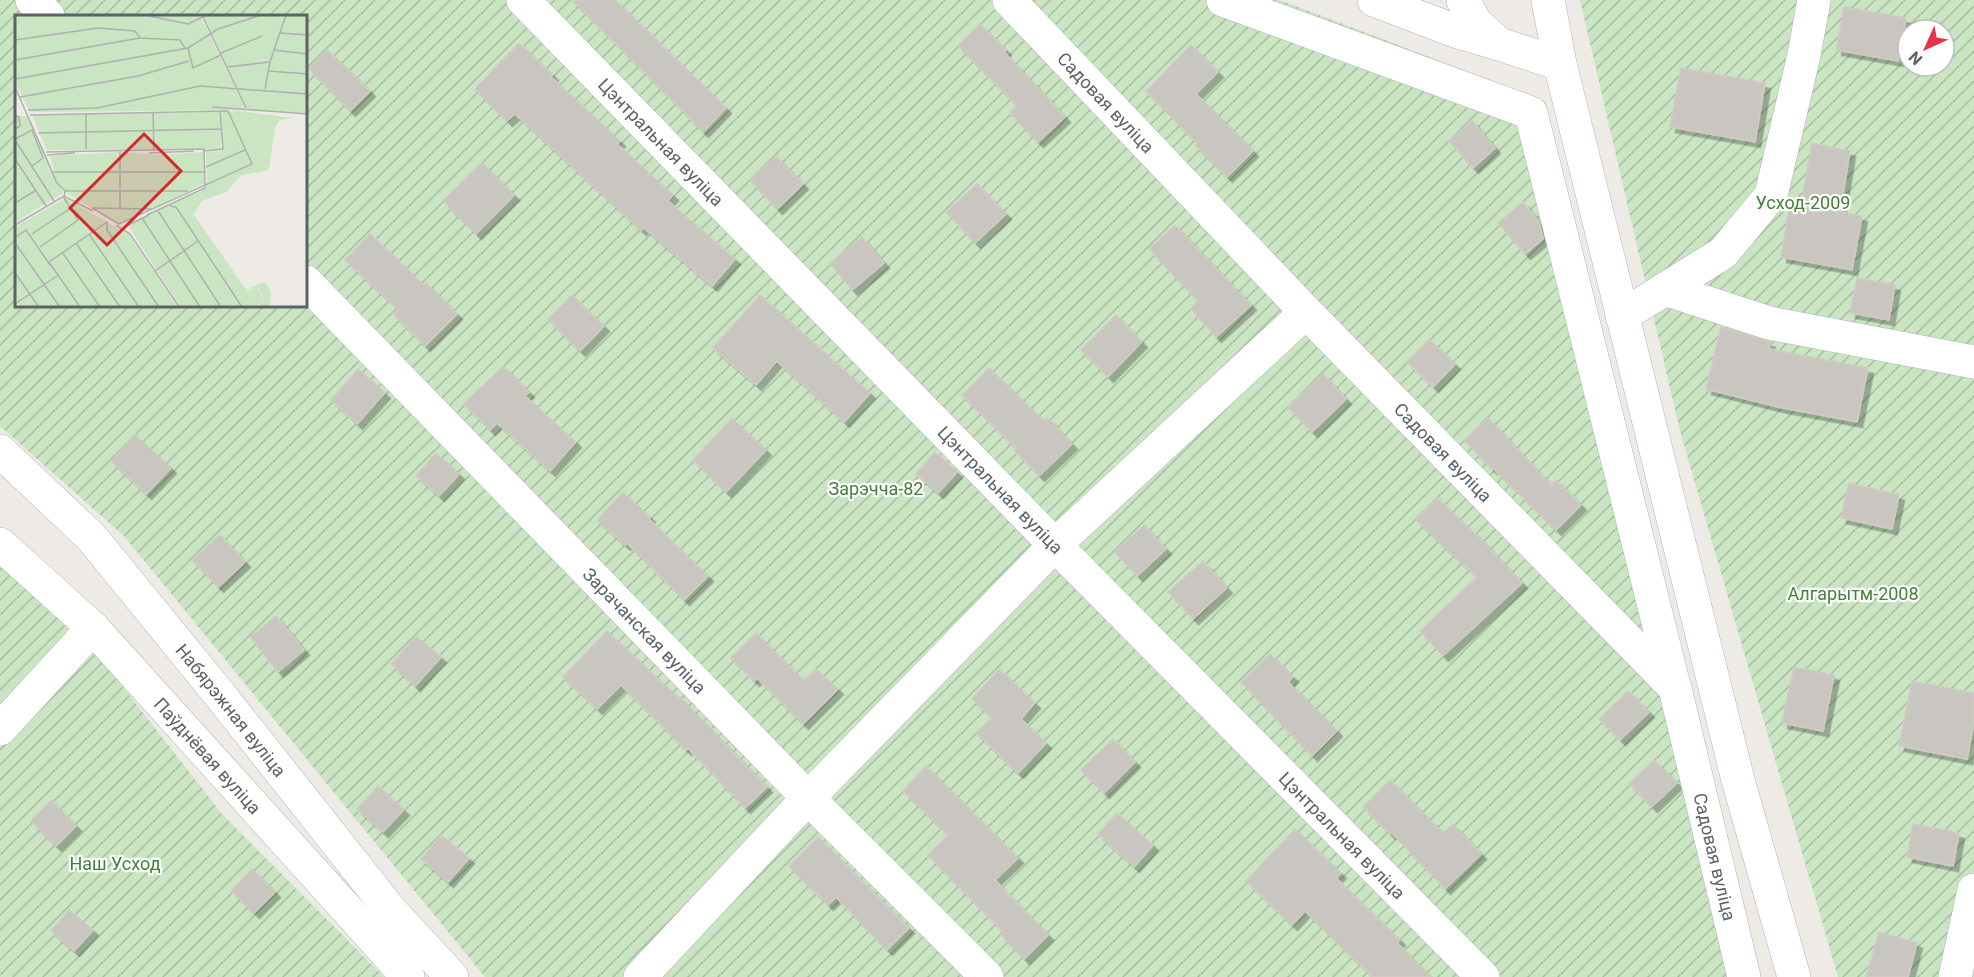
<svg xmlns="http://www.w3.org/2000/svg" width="1974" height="977" font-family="Roboto,sans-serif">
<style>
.garden{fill:url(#garden-furrows);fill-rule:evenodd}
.building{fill:#c9c5c1;stroke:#d3cbc3;stroke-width:1.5;filter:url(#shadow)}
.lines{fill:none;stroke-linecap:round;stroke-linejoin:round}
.minor-casing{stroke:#b0b4b7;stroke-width:34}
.minor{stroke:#fff;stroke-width:33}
.labels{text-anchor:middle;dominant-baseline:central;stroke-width:4.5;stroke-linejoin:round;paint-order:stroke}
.street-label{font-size:18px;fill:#5c6265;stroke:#fff}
.park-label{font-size:18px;fill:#428137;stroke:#fff}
.inset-road{fill:none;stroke:#b0b0ae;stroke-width:1.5}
.view{fill:#d62828;fill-opacity:0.15;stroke:#d62828;stroke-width:3}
.inset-edge{fill:none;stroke:#5c6265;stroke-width:3}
</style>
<defs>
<pattern id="garden-furrows" width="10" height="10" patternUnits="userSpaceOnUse" patternTransform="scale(1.5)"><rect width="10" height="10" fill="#c9e5c2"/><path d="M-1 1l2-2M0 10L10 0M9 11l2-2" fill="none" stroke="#a6bda1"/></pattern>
<filter id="shadow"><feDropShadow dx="5.5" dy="5.5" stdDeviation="0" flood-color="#0004"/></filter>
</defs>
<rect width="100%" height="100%" fill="#eeeae5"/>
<g class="garden">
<path d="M0 0H1280L1545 101 1751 977H485L124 536 0 426ZM16 16H306V306H16Z"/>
<path d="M1580 0H1974V977H1838L1680 431ZM1908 30H1944V66H1908Z"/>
<polygon points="0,562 87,641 222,814 384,977 0,977"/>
</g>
<g class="building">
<polygon points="572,0 615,0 726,108 703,132"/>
<polygon points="1844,7 1906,18 1898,61 1836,50"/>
<polygon points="980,24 1006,50 1004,52 1065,117 1038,142 1010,113 1017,106 958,46"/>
<polygon points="519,43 553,75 551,77 620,141 617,144 673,195 668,201 735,259 712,286 643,227 641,230 515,114 507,121 475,89"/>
<polygon points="1191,45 1218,72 1196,94 1253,151 1227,177 1195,145 1197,143 1146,91"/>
<polygon points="327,50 370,91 350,111 309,69"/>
<polygon points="1681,68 1765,83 1755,142 1670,127"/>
<polygon points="1472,121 1495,148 1473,168 1449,141"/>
<polygon points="1812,143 1850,151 1840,212 1862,216 1852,270 1781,257 1790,203 1801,205"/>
<polygon points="776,156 803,184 777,209 750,180"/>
<polygon points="482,163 514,195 476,234 444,202"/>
<polygon points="977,184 1006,214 975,243 946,212"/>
<polygon points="1523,202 1539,222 1543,239 1525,254 1498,223"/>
<polygon points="1175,225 1251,305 1216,337 1191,309 1199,302 1149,249"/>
<polygon points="370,234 424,285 426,283 457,314 425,346 394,315 399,310 345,260"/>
<polygon points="862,237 884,263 852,290 830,263"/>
<polygon points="1857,278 1895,285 1889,320 1850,313"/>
<polygon points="572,295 604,326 580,351 548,319"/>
<polygon points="760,295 870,393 844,422 777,361 756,385 713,348"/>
<polygon points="1116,315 1142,342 1108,377 1081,350"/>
<polygon points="1721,327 1770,342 1769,349 1868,368 1857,422 1778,407 1706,389"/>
<polygon points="1429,339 1455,364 1433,387 1407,362"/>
<polygon points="503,366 529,392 525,396 576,442 550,471 497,423 490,430 464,404"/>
<polygon points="989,368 1044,421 1048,418 1072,444 1039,476 1014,450 1016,448 962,395"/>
<polygon points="358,369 385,393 357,424 331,400"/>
<polygon points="1323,374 1346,399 1312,432 1288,407"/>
<polygon points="732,418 766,450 726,492 693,460"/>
<polygon points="1488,418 1551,485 1556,480 1581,505 1556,530 1493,468 1492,469 1464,440"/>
<polygon points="135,435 171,468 146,494 111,461"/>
<polygon points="935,452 957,472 938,493 916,474"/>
<polygon points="436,453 459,474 439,496 416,476"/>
<polygon points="1849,483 1899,495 1892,529 1841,518"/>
<polygon points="623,492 650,517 649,519 708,576 684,600 627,543 625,545 597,520"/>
<polygon points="1437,498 1477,535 1522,583 1443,656 1420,631 1477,577 1416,520"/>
<polygon points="1144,525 1166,549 1137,576 1115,552"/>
<polygon points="220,535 245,562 218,587 192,560"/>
<polygon points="1203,561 1227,588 1193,619 1168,592"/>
<polygon points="276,616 304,650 278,672 250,637"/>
<polygon points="607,631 677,697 678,696 767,787 745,808 688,748 686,750 621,685 597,709 563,677"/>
<polygon points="756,633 804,681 816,669 838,689 803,724 757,678 754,681 731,658"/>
<polygon points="416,636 441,657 415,686 391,664"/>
<polygon points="1270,654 1293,677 1288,682 1337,731 1312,756 1241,682"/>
<polygon points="1794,667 1834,675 1823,731 1782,723"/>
<polygon points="999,669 1035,703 1021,719 1046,743 1018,773 977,734 992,718 972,699"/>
<polygon points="1912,681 1974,693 1974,721 1967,759 1899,746"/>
<polygon points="1628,691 1649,712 1620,740 1599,719"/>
<polygon points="1113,739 1135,762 1104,793 1081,770"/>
<polygon points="1654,760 1677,783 1652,807 1629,784"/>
<polygon points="926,766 1018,858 995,880 1048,935 1024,959 1001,935 1004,933 928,855 948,835 903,791"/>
<polygon points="1390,780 1443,833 1453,824 1481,854 1445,889 1391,832 1390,834 1363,807"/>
<polygon points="378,786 404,810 383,832 357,809"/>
<polygon points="51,800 76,826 56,846 31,821"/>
<polygon points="1117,813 1153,845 1134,867 1098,834"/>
<polygon points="1913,824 1959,833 1953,866 1907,857"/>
<polygon points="1295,829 1341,873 1336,878 1400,940 1397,943 1431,977 1372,977 1305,911 1292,925 1246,881"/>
<polygon points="441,835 469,858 448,882 421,859"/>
<polygon points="818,837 909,928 887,950 836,897 828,905 789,866"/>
<polygon points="252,869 275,892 254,913 231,891"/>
<polygon points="69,910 93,930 74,951 51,931"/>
<polygon points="1879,932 1917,943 1908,977 1866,977"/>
</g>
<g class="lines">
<g class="minor-casing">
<g id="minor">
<polyline points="32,0 48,16"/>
<path id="s1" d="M523 0 1055 545 1483 977"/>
<path id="s2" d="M1009 0 1306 312 1675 688 1744 977"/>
<polyline points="1223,0 1531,113 1674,686"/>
<polyline points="1374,0 1458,32 1499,44 1560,64"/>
<polyline points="1463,0 1475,22 1499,44"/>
<polyline points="1548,0 1560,64 1738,780 1794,977"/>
<path id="s3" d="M306 282 808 798 987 977"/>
<polyline points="1665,289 1769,323 1974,362"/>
<polyline points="1622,316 1723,253 1771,195 1804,55 1814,0"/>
<path id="s4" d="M0 451 92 538 220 695 391 911 452 977"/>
<path id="s5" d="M0 544 93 628 408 977"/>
<polyline points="0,729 93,628"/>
<polyline points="640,977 808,798 1055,545 1306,312"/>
<polyline points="1955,977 1974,890"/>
</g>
</g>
<use href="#minor" class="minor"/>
</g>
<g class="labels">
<g class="street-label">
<text stroke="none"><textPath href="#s2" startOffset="141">Садовая вуліца</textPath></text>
<text stroke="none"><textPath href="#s1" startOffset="198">Цэнтральная вуліца</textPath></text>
<text stroke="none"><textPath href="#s2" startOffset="627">Садовая вуліца</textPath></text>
<text stroke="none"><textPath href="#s1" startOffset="684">Цэнтральная вуліца</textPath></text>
<text stroke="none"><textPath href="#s3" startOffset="486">Зарачанская вуліца</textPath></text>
<text stroke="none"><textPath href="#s4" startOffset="348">Набярэжная вуліца</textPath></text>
<text stroke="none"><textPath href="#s5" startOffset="297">Паўднёвая вуліца</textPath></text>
<text stroke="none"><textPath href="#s1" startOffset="1170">Цэнтральная вуліца</textPath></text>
<text stroke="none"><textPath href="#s2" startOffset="1131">Садовая вуліца</textPath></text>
</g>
<g class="park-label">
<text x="1803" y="202">Усход-2009</text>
<text x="876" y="488">Зарэчча-82</text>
<text x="1853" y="593">Алгарытм-2008</text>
<text x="115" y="863">Наш Усход</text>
</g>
</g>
<g transform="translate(15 15)">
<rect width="292" height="292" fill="#eeeae5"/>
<path d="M223 96 277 103 264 106 260 113 254 155 224 161 213 176 187 186 179 199 168 184 189 175Z" fill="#c9e5c2"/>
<path d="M229 96 247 100 240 118H236L233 104 226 99ZM231 155 212 175 187 182 179 195 172 189 174 182ZM246 268H251L256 277 255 292H244L249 285 243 273 231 274Z" fill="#c9e5c2"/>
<path d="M0 0H185L231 95 15 97 0 68ZM188 0H292V99L232 95ZM223 96 246 148 192 170 191 137 207 136 206 97ZM205 97 206 134 32 135 17 100ZM0 101H13L48 178 0 207ZM108 137 141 140 189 137 190 168 104 210 53 179 42 166 35 141ZM51 183 114 220 162 292H5L0 285V212ZM168 184 232 276 242 273 249 286 242 292H165L112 209Z" fill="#c9e5c2"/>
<path class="inset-road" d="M130 0 173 9 192 0M187 0 231 93M265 18 293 20M0 25 83 13 120 16 125 23M173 33 178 53 206 40M258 35 293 39M206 38 247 21M0 45 125 23 165 25 170 33M212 52 255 47M253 56 293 59M0 64 173 33 203 14 246 0M0 72 42 168 50 176 49 183 63 205 25 232M250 74 255 47 271 0M5 82 123 61 174 46M197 92 293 99M13 95 82 93 185 71 293 79M138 97 139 136M71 98V134M0 100 4 102 5 111 0 114M15 100 213 96 237 149 104 209 77 193M23 118 206 114M0 124 17 115 28 143 17 151M0 125 39 186M105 136V193M188 136 208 134 205 96M31 137 189 134 190 173 132 200M134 138 179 136M32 140 60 138M0 144 31 191M191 152 230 135M38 157H191M50 176H173M0 188 20 176M155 191 161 192 227 292M78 193 136 194M143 196 206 292M127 203 185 292M92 207V215L144 292M0 210 49 181 78 196M101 210 115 219 164 292M111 211 134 200M17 219 56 193M74 219 124 292M0 223 11 215 35 250M0 228 45 292M61 228 105 292M47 237 85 292M140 256 183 226M0 258 24 292M0 289 42 261M65 292 34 247 92 207"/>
<path class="view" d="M129 119 166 156 92 230 55 193Z"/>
<rect width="292" height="292" class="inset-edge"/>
</g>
<g transform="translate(1926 48) rotate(225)"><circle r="28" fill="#ffffff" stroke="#bec0c1" stroke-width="1.5"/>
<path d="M0-4.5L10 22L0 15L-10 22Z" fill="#e3364a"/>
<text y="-9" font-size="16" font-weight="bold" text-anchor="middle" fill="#5c6265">N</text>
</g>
</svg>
